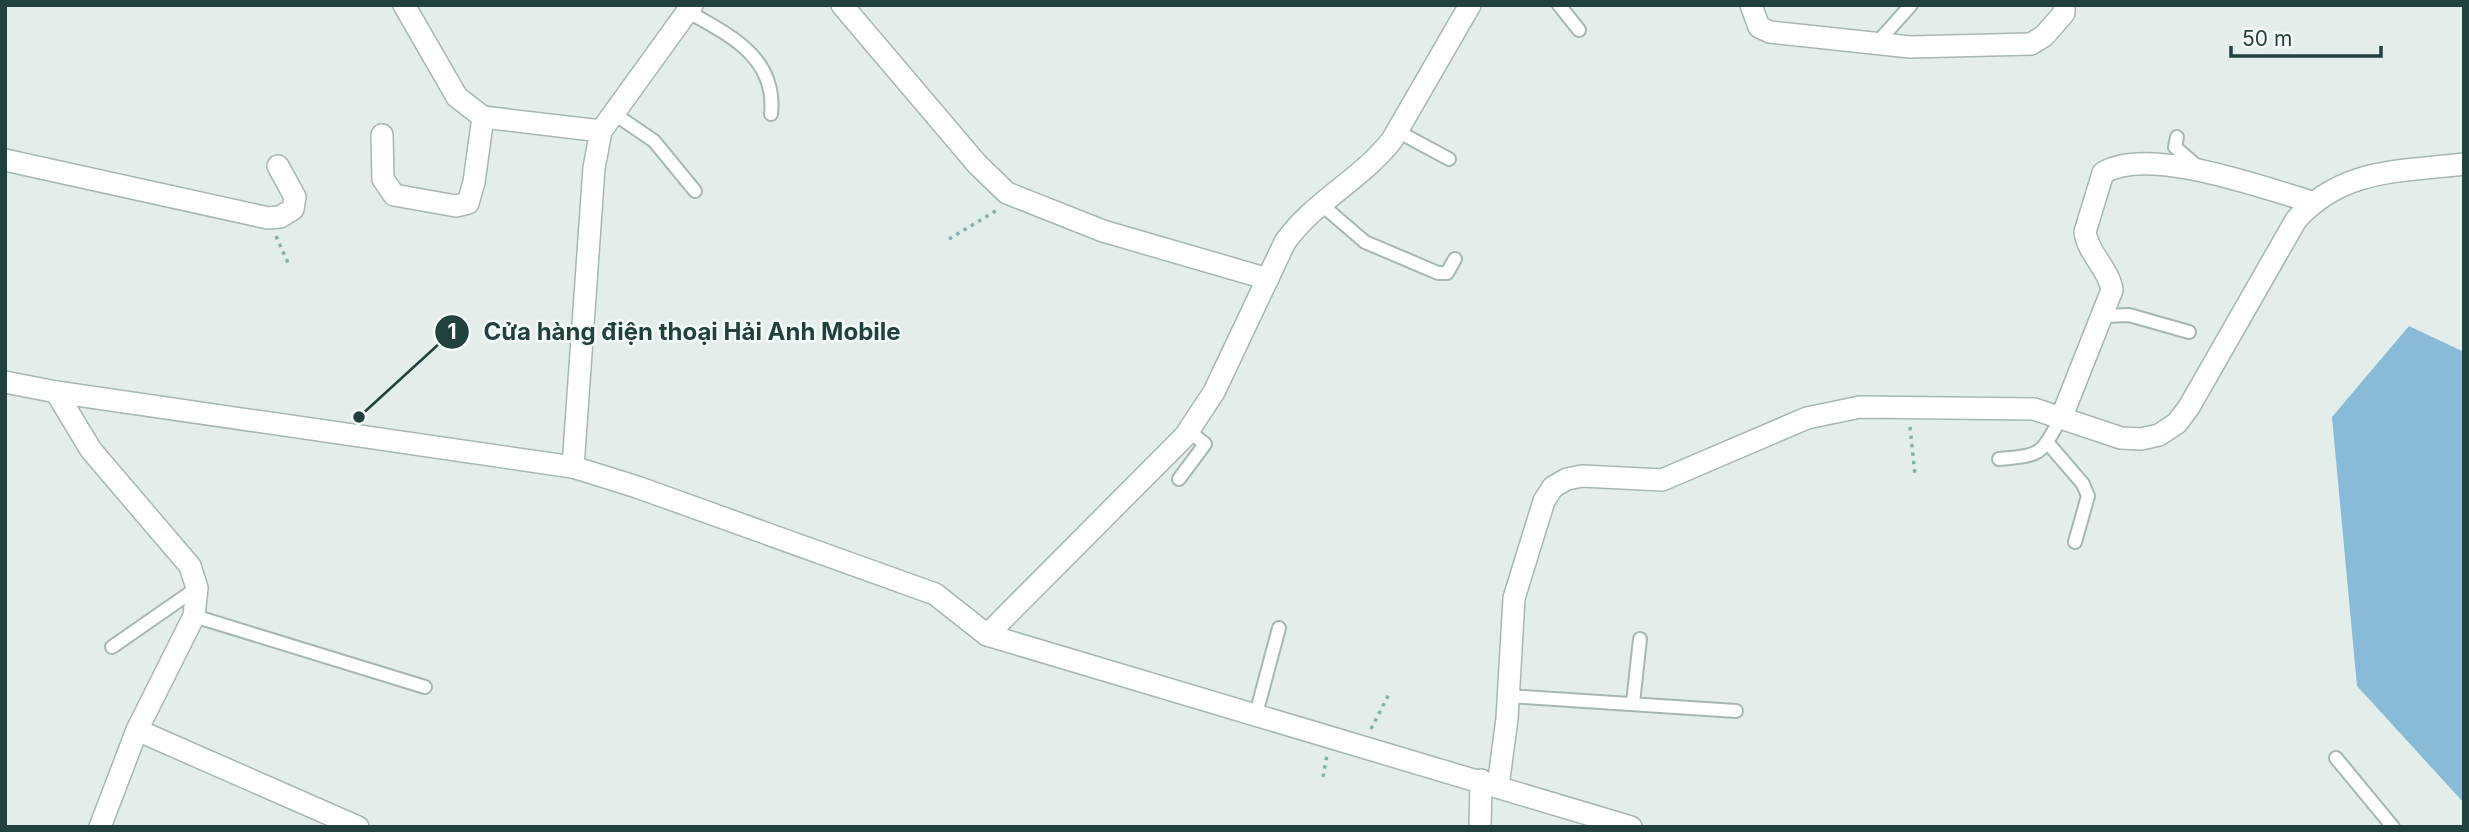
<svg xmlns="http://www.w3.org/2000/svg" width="2469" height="832" font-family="Inter,sans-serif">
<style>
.water{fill:#87bbd8}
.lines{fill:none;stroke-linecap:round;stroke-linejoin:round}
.service-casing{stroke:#a5b7b4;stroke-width:16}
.minor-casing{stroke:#a5b7b4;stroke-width:24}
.tertiary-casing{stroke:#a5b7b4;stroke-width:24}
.path{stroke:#81b4af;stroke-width:3.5;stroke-dasharray:3.5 5;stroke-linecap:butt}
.service{stroke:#fff;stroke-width:12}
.minor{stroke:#fff;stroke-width:21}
.tertiary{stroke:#fff;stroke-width:21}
.leader{fill:none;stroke:#21413f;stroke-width:2.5}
.callout-dot{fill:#21413f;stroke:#f4faf8;stroke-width:2.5}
.mark-label{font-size:21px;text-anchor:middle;font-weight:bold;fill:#fff}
.callout-label{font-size:24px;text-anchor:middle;font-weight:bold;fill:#21413f;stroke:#f4faf8;stroke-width:5;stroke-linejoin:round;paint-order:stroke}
</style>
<rect width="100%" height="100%" fill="#e3eeeb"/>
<polygon class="water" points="2409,326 2464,352 2464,803 2357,686 2332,417"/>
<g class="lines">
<g class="service-casing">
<g id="service">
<polyline points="1559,5 1579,30"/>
<path d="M687 11C729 35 777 57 771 114"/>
<polyline points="1876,44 1911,5"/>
<polyline points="613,113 654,141 695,191"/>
<polyline points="1397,131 1449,159"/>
<polyline points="2177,137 2175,147 2199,168"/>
<polyline points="1322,205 1365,242 1438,273 1447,273 1455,259"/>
<polyline points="2104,316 2129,315 2189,332"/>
<polyline points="2047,442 2083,484 2088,496 2075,542"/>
<path d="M1999 459C2044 455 2040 455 2062 416"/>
<polyline points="1179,479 1205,444 1189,431"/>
<polyline points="194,616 425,687"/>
<polyline points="112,647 197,588"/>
<polyline points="1508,696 1736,711"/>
<polyline points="1633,703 1640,639"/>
<polyline points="1256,714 1279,628"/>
<polyline points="2336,758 2393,827"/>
</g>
</g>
<g class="minor-casing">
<g id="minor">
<polyline points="404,5 457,97 483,117 601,131"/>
<polyline points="842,5 977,164 1007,193 1103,231 1268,279"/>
<polyline points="1751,5 1759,27 1770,32 1910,47 2031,44 2044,36 2064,13 2064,5"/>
<polyline points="382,135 383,179 394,195 456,206 468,203 474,182 483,117"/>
<polyline points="5,160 268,218 280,217 293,209 295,197 278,166"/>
<polyline points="56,392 91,450 190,566 197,588 194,616 137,730 100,827"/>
<path d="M2062 416 2112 290C2109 269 2088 254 2085 232L2103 173C2148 145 2263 188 2312 202"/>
<polyline points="573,467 594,168 601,131 692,5"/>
<path d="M987 635 1185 436 1214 392 1285 242C1314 201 1361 180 1392 140L1470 5"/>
<polyline points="137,730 358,827"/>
<path d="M1498 786 1507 719 1514 598 1544 501 1553 487 1567 479 1582 476 1662 480 1807 418 1860 407 2034 409 2121 438 2141 439 2159 435 2177 423 2189 407 2296 220C2342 168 2399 172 2464 164"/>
<polyline points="1480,827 1481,780"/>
</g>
</g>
<g class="tertiary-casing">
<polyline id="tertiary" points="5,382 56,392 573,467 637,487 935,594 987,635 1631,827"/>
</g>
<g class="path">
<polyline points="276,236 289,265"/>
<polyline points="949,239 999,209"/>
<polyline points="1910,427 1915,475"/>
<polyline points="1371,729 1389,694"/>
<polyline points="1323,777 1327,755"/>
</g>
<use href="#service" class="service"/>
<use href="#minor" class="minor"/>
<use href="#tertiary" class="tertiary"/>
</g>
<path class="leader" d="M359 417L452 332"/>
<g class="callout-dot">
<circle cx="359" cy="417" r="7"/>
<circle cx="452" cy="332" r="18"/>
</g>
<g class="mark-label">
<text x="452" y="339">1</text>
</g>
<g class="callout-label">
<text x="692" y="340">Cửa hàng điện thoại Hải Anh Mobile</text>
</g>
<rect width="2469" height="832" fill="none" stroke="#21413f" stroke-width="14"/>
<path d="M2231 46v10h150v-10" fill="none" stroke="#21413f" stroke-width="3.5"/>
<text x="2242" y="46" font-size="21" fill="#21413f" stroke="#f4faf8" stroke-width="5" paint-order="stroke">50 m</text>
</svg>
